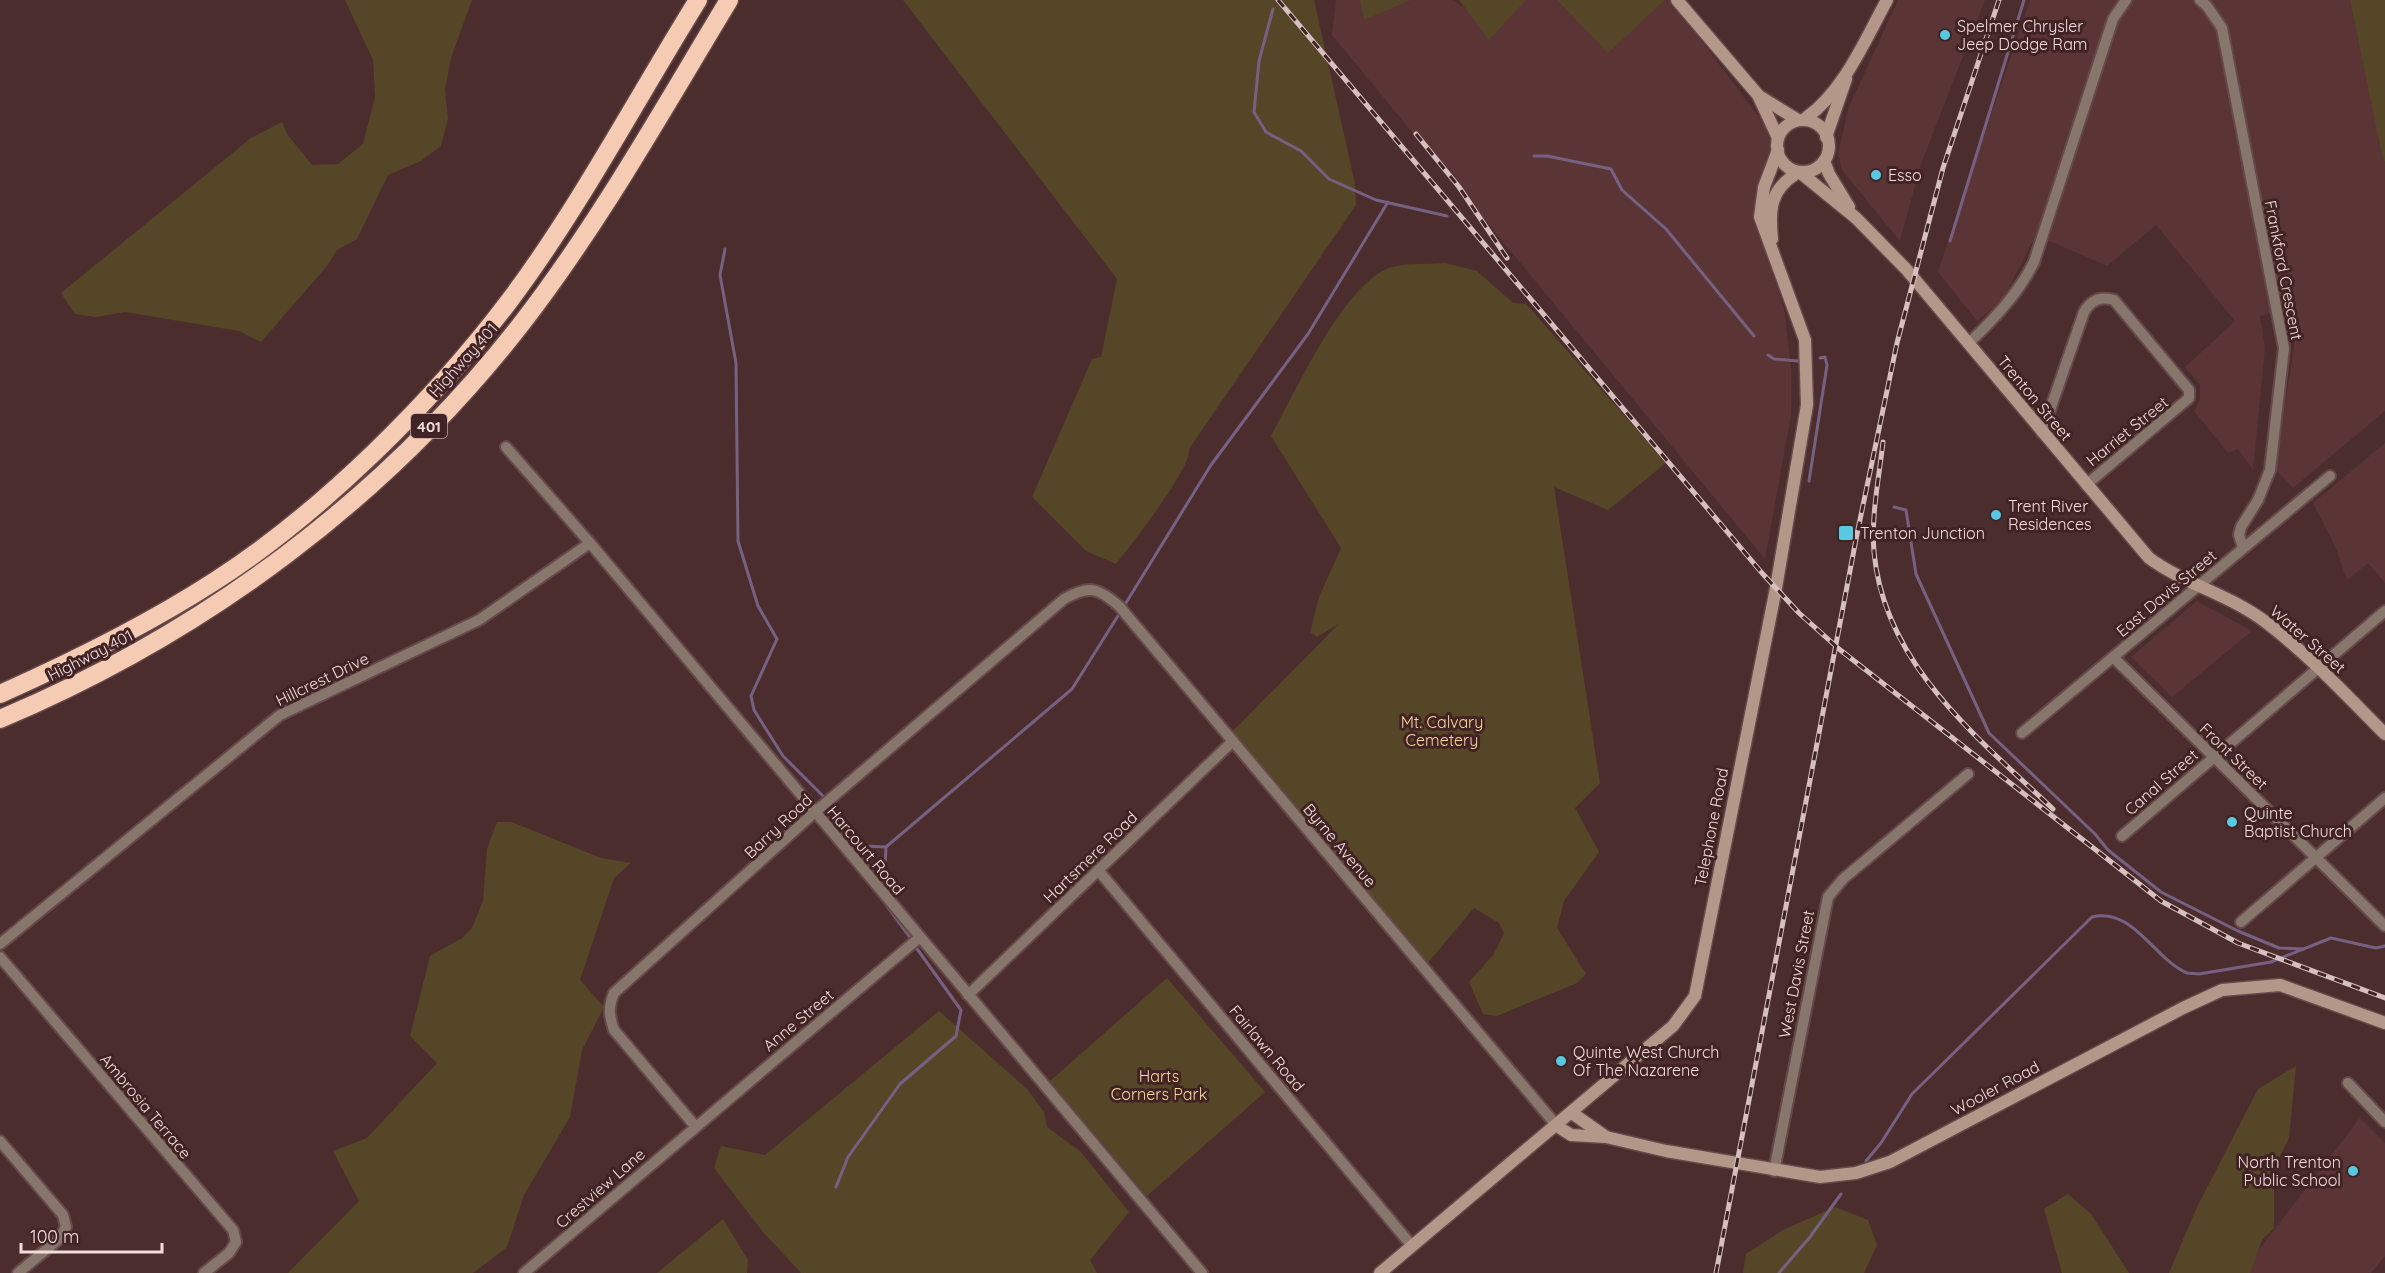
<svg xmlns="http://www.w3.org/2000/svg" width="2385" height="1273" font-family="Quicksand,sans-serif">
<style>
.built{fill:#5b3435}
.green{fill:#554628}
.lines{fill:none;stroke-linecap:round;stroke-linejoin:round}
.stream{stroke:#766182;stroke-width:3}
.street-casing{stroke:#66494a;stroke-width:14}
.secondary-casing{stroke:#66494a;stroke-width:15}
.highway-casing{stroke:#66494a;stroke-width:21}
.street{stroke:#87766c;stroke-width:10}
.secondary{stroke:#b39889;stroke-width:12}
.highway{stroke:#f5cbb4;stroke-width:18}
.rail-casing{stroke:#d5bfbf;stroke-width:5}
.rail{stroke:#412324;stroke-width:3;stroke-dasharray:9;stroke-linecap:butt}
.poi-dot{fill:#58c9e3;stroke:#412324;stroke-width:2}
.labels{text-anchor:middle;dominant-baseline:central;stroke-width:6;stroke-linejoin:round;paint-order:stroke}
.shield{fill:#412324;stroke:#bca5a5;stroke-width:1.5}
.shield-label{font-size:15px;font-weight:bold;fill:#f1dddc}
.poi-label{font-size:16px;fill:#f1dddc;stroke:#412324;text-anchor:start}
.street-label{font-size:16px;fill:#f1dddc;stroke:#412324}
.park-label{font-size:16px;fill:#f8d899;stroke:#412324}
</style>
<rect width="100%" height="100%" fill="#4c2d2e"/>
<g class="built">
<polygon points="1336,0 1452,0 1481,19 1526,0 1557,0 1608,52 1665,0 1671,0 1764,124 1773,149 1753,210 1784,309 1791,367 1791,415 1765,559 1332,35"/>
<polygon points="1898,0 1985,0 1921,164 1900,241 1842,170 1838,153 1849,107"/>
<polygon points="2030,0 2350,0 2385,163 2385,411 2293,488 2275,469 2294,346 2286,310 2260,316 2265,348 2253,470 2238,449 2228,453 2194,411 2200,399 2200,385 2185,367 2235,321 2156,225 2107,266 2036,235 2002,301 1977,321 1938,272"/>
<polygon points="2385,443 2385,583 2368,563 2347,580 2335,546 2313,503"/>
<polygon points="2197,601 2252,631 2172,697 2131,657"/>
<polygon points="2360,1118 2385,1143 2385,1256 2371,1273 2241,1273"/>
</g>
<g class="green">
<polygon points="345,0 472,0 451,58 445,90 448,118 441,146 421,161 388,175 357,239 337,250 327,266 261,342 239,331 125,312 96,317 75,314 61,293 251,138 282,122 287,134 312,165 338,164 363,144 375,97 373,60"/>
<path d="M903 0H1314L1355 184 1356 205 1189 449C1192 468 1130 546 1116 564L1086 551 1032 497 1092 359 1101 357 1117 279Z"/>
<polygon points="1360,0 1411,0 1364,20"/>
<polygon points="1459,0 1526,0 1489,40"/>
<polygon points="1557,0 1665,0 1608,53"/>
<polygon points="2350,0 2385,0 2385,163 2382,155"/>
<path d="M1445 263 1477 271 1513 303 1526 304 1666 463 1608 510 1554 487 1600 783 1575 808 1599 852 1564 901 1557 928 1586 974 1577 983 1497 1016 1483 1014 1469 982 1494 954 1504 933 1499 923 1474 908 1426 965 1228 736 1340 623 1317 637 1310 632 1319 597 1341 548 1271 436C1295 393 1343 285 1389 268 1405 262 1428 265 1445 263Z"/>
<polygon points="497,822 512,822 601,858 631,863 614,878 580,980 604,1007 582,1050 570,1117 524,1195 507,1247 473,1273 288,1273 359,1201 333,1151 367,1138 437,1063 410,1036 430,956 462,938 472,928 483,901 487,849"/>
<polygon points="1167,978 1265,1092 1147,1196 1050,1081"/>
<polygon points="939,1011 1027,1089 1044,1112 1047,1127 1080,1151 1129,1212 1090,1260 1097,1273 801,1273 763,1232 714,1168 721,1146 765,1155"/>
<polygon points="2296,1066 2289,1138 2274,1168 2274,1228 2262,1240 2250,1273 2169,1273 2197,1207 2258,1089"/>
<polygon points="2068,1194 2091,1214 2129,1273 2062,1273 2044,1209"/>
<polygon points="1835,1207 1868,1220 1877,1245 1864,1273 1743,1273 1746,1254 1783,1230"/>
<polygon points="723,1219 748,1260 747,1273 657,1273"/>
</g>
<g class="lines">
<g class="stream">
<polyline points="1273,9 1259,61 1254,112 1266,132 1301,151 1329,179 1376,200 1447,216"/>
<polyline points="1534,156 1547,156 1611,169 1622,190 1666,229 1754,336"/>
<polyline points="1950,241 2024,0"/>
<polyline points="725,249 720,275 736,363 738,541 758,606 777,639 751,696 754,710 783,756 823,796 855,837 865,846 886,847 1072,689 1121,611"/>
<polyline points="1768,355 1774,359 1798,361"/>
<polyline points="1809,481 1827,365 1825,357 1820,358"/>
<polyline points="1894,507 1906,510 1916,574 1989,733 2095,834 2108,850 2161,892 2238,931 2279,948 2304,949"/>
<polyline points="1124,606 1211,465 1308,334 1388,202"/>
<polyline points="884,887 886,847"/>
<polyline points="884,902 912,940"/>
<path d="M1866 1161 1881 1143 1912 1094 2092 917C2133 907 2154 959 2187 973L2199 974 2271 962 2331 938 2376 948 2385 946"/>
<polyline points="836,1187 848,1157 900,1084 956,1036 961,1010 915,946"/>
<polyline points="1779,1273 1810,1237 1841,1194"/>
</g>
<g class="street-casing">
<g id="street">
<polyline points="2200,0 2207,6 2222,28 2284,348 2270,470 2258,500 2241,527 2239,535 2243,548"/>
<path d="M1969 343C1995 318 2018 294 2034 262L2113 19 2126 0"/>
<path d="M2042 433 2084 312C2091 300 2100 296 2114 300L2189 390V398L2086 485"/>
<polyline points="506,447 590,543 1202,1273"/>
<polyline points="2113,657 2385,926"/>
<polyline points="2022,733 2330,476"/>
<polyline points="2122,836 2385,611"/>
<polyline points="1098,870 1412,1246"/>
<polyline points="2241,922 2385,798"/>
<polyline points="0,944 280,715 479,620 590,543"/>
<polyline points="0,957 233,1230 236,1242 229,1253 204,1273"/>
<polyline points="968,995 1233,741"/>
<polyline points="2348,1083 2385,1122"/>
<path d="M695 1126 614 1030C609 1016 608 1007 614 993L815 812 1064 599C1089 585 1097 587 1119 606L1557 1126"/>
<polyline points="0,1141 63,1215 66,1227 59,1239 18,1273"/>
<polyline points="1774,1171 1828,897 1843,879 1968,774"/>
<polyline points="524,1273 920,937"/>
</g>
</g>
<g class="secondary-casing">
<g id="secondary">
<polyline points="1677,0 1758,95 1778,138"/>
<polyline points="1759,96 1798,120"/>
<path d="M1806 118C1844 91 1865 40 1887 0"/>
<circle cx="1803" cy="146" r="26"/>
<polyline points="1826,137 1846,79"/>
<polyline points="1824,161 1829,174 1849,207"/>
<path d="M1802 174 1856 218 1906 269 2149 558C2186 585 2231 595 2267 623 2309 655 2347 696 2385 734"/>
<path d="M1772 239C1769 209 1770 190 1797 173"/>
<polyline points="1572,1113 1606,1137"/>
<polyline points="1557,1126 1571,1135 1606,1137 1666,1151 1820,1177 1856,1173 1890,1162 2183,1008 2222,990 2280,985 2385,1023"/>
<polyline points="1380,1273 1673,1026 1695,996 1776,588 1807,405 1805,340 1760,217 1764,187 1778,150"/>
</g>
</g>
<g class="highway-casing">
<g id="highway">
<path d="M0 694C74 661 147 625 215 581 321 513 434 401 510 300 579 208 637 98 698 0"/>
<path d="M0 719C204 633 386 498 522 323 600 222 663 109 729 0"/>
</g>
</g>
<use href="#street" class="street"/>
<use href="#secondary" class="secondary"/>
<use href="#highway" class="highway"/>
<g class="rail-casing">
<g id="rail">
<polyline points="1278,0 1762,573 1799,613 1839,649 2161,901 2238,943 2385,998"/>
<polyline points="1416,134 1459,187 1507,258"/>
<path d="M1883 442C1879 478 1871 515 1874 552 1884 664 1977 737 2053 809"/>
<polyline points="1716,1273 1857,534 1897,343 1943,168 1999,0"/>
</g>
</g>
<use href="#rail" class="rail"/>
</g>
<g class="poi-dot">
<circle cx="1945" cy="35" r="6"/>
<circle cx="1876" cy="175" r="6"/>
<circle cx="1996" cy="515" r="6"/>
<rect x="1838" y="525" width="16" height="16" rx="3"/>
<circle cx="2232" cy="822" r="6"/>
<circle cx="1561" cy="1061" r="6"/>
<circle cx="2353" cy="1171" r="6"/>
</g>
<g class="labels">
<rect class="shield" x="411" y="414" width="36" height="24" rx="4.5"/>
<g class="shield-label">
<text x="429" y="426">401</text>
</g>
<g class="poi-label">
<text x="1957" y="26">Spelmer Chrysler<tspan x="1957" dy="18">Jeep Dodge Ram</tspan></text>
<text x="1888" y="175">Esso</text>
<text x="2008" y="506">Trent River<tspan x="2008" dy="18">Residences</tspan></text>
<text x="1860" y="533">Trenton Junction</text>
<text x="2244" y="813">Quinte<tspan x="2244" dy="18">Baptist Church</tspan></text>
<text x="1573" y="1052">Quinte West Church<tspan x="1573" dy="18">Of The Nazarene</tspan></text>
<text x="2341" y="1162" text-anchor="end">North Trenton<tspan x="2341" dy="18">Public School</tspan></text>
</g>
<g class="street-label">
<text transform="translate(2284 270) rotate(79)">Frankford Crescent</text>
<text transform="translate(463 360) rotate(-48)">Highway 401</text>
<text transform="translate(2035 398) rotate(50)">Trenton Street</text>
<text transform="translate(2127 431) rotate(-39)">Harriet Street</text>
<text transform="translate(2166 593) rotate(-40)">East Davis Street</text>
<text transform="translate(2308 639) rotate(41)">Water Street</text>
<text transform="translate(90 655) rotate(-27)">Highway 401</text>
<text transform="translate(322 679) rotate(-26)">Hillcrest Drive</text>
<text transform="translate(2234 756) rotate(44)">Front Street</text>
<text transform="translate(2161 782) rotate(-41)">Canal Street</text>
<text transform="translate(778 826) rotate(-43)">Barry Road</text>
<text transform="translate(1711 827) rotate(-79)">Telephone Road</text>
<text transform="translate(1340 845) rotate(50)">Byrne Avenue</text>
<text transform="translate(866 850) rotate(50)">Harcourt Road</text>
<text transform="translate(1090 857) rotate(-44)">Hartsmere Road</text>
<text transform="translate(1796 974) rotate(-79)">West Davis Street</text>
<text transform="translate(798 1020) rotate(-40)">Anne Street</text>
<text transform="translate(1267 1048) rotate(50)">Fairlawn Road</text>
<text transform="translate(1995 1088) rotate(-28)">Wooler Road</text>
<text transform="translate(146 1106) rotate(50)">Ambrosia Terrace</text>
<text transform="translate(600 1188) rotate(-41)">Crestview Lane</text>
</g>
<g class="park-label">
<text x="1442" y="722">Mt. Calvary<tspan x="1442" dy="18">Cemetery</tspan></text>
<text x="1159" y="1076">Harts<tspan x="1159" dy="18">Corners Park</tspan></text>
</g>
</g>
<path d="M21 1243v9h141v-9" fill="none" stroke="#f1dddc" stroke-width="3"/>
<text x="30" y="1243" font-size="18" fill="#f1dddc" stroke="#412324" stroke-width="4.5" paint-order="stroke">100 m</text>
</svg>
